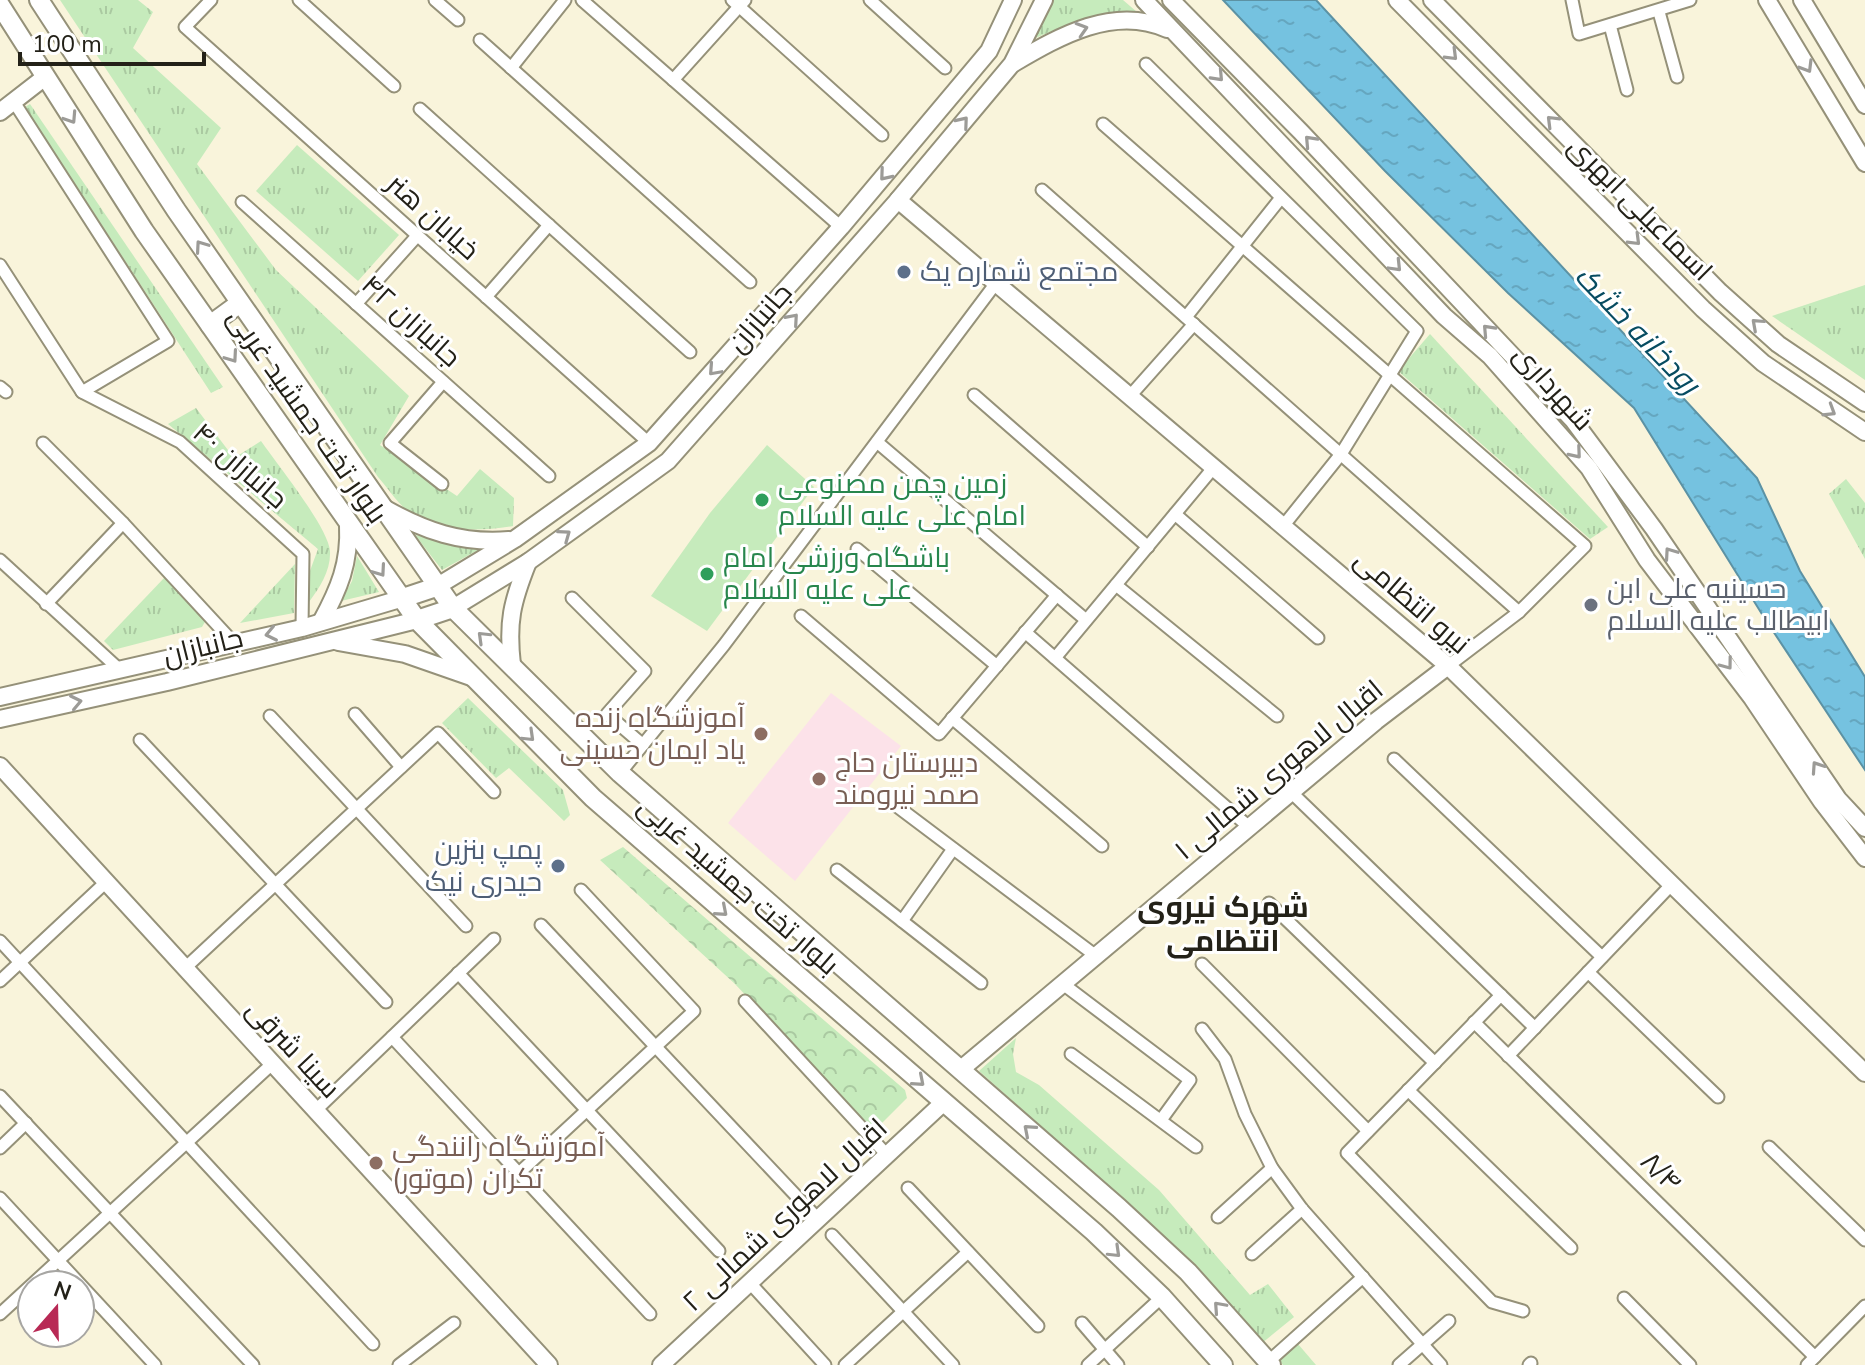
<svg xmlns="http://www.w3.org/2000/svg" width="1865" height="1365" font-family="'Nunito Sans',Cairo,sans-serif">
<style>
.education{fill:#fce2e9}
.grass{fill:url(#grass-tufts)}
.forest{fill:url(#forest-crowns)}
.pitch{fill:#c6ebbc}
.water{fill:url(#water-ripples);stroke:#5c92a4;stroke-width:2}
.lines{fill:none;stroke-linecap:round;stroke-linejoin:round}
.street-casing{stroke:#959179;stroke-width:15}
.secondary-casing{stroke:#959179;stroke-width:20}
.primary-casing{stroke:#959179;stroke-width:22}
.street{stroke:#fff;stroke-width:11}
.secondary{stroke:#fff;stroke-width:16}
.primary{stroke:#fff;stroke-width:18}
.oneway{stroke:#9c9b97}
.service-dot{fill:#5c6f8a;stroke:#fff;stroke-width:3}
.leisure-dot{fill:#2e9e5b;stroke:#fff;stroke-width:3}
.worship-dot{fill:#6b7280;stroke:#fff;stroke-width:3}
.education-dot{fill:#8d6e63;stroke:#fff;stroke-width:3}
.labels{text-anchor:middle;dominant-baseline:central;stroke-width:6;stroke-linejoin:round;paint-order:stroke}
.street-label{font-size:28px;fill:#232118;stroke:#fff}
.service-label{font-size:28px;fill:#4e5e75;stroke:#fff;text-anchor:start}
.leisure-label{font-size:28px;fill:#27864d;stroke:#fff;text-anchor:start}
.worship-label{font-size:28px;fill:#5b616d;stroke:#fff;text-anchor:start}
.education-label{font-size:28px;fill:#785e54;stroke:#fff;text-anchor:start}
.water-label{font-size:30px;font-style:italic;fill:#074c61;stroke:#fff}
.neighbourhood-label{font-size:30px;font-weight:bold;fill:#232118;stroke:#fff}
</style>
<defs>
<pattern id="grass-tufts" width="24" height="20" patternUnits="userSpaceOnUse" patternTransform="scale(2)"><rect width="24" height="20" fill="#c6ebbc"/><path d="M3 7l-1-3M5 7V3M7 7l1-3M15 17l-1-3M17 17v-4M19 17l1-3" fill="none" stroke="#aac9a1"/></pattern>
<pattern id="forest-crowns" width="20" height="18" patternUnits="userSpaceOnUse" patternTransform="scale(2)"><rect width="20" height="18" fill="#c6ebbc"/><path d="M2 6a3 3 0 1 1 6 0M12 15a3 3 0 1 1 6 0" fill="none" stroke="#aac9a1"/></pattern>
<pattern id="water-ripples" width="26" height="14" patternUnits="userSpaceOnUse" patternTransform="scale(2)"><rect width="26" height="14" fill="#75c2e0"/><path d="M2 4q2-2 4 0t4 0M15 11q2-2 4 0t4 0" fill="none" stroke="#65a6bf"/></pattern>
</defs>
<rect width="100%" height="100%" fill="#f9f4db"/>
<polygon class="education" points="831,693 901,746 795,881 728,823"/>
<g class="grass">
<path d="M60 0H138L153 12 133 48 221 128 197 164 276 270 409 396 380 445 457 496 480 469 514 498 513 526C481 531 442 533 413 515 400 507 388 488 378 477Z"/>
<polygon points="1052,0 1123,0 1137,12 1079,20 1033,39"/>
<polygon points="30,104 223,387 211,393 25,107"/>
<polygon points="297,145 399,235 358,281 256,191"/>
<polygon points="1865,285 1865,380 1772,316"/>
<polygon points="1430,334 1608,527 1590,539 1398,371"/>
<path d="M196 408 234 458 261 441C277 464 328 527 330 551 331 570 320 587 309 602L307 579 318 549 168 424Z"/>
<polygon points="1846,479 1865,503 1865,559 1829,494"/>
<polygon points="415,535 480,549 442,570"/>
<polygon points="357,556 379,592 341,601 352,581"/>
<polygon points="295,564 294,613 240,623"/>
<polygon points="165,577 206,620 202,627 113,650 104,641"/>
<polygon points="468,698 563,790 570,815 564,821 509,768 496,778 442,723"/>
<polygon points="1016,1038 1013,1054 1016,1072 1039,1085 1159,1190 1250,1295 1268,1284 1294,1317 1262,1343 1196,1265 979,1071"/>
<polygon points="1298,1344 1316,1365 1283,1365 1279,1361"/>
</g>
<polygon class="forest" points="623,847 905,1090 907,1098 874,1131 735,984 600,860"/>
<polygon class="pitch" points="767,445 814,487 707,631 651,596 710,513"/>
<polygon class="water" points="1223,0 1316,0 1757,478 1800,571 1865,677 1865,770 1765,619 1634,408 1508,293 1385,171"/>
<g class="lines">
<g class="street-casing">
<g id="street">
<polyline points="211,0 185,27 649,443"/>
<polyline points="299,0 394,86"/>
<polyline points="435,0 458,20"/>
<polyline points="582,0 841,227"/>
<polyline points="732,0 882,135"/>
<polyline points="870,0 945,68"/>
<polyline points="1572,0 1579,34 1690,0"/>
<polyline points="1659,12 1677,77"/>
<polyline points="1610,25 1627,90"/>
<polyline points="480,40 750,282"/>
<polyline points="1146,64 1417,331 1341,454 1284,525"/>
<polyline points="511,68 565,0"/>
<polyline points="673,80 745,0"/>
<polyline points="14,102 168,341 82,392"/>
<polyline points="420,109 690,352"/>
<polyline points="1103,124 1585,546 1519,612 1448,666"/>
<polyline points="1042,190 1519,612"/>
<polyline points="242,202 549,476"/>
<polyline points="0,265 82,392 180,442 303,554 302,628"/>
<polyline points="486,297 549,225"/>
<polyline points="356,304 417,236"/>
<polyline points="1186,317 1280,199"/>
<polyline points="0,387 6,392"/>
<polyline points="974,395 1148,547"/>
<polyline points="1130,396 1194,324"/>
<polyline points="877,442 1086,620"/>
<polyline points="43,443 123,523 233,642"/>
<polyline points="442,484 390,443 443,382"/>
<polyline points="1175,514 1318,638"/>
<polyline points="857,549 997,666"/>
<polyline points="0,560 120,670"/>
<polyline points="1116,585 1277,716"/>
<polyline points="572,598 645,671 607,714 643,745"/>
<polyline points="46,604 123,523"/>
<polyline points="801,616 939,734 1057,595"/>
<polyline points="1025,632 1249,827"/>
<polyline points="1055,658 1214,467"/>
<polyline points="355,714 401,767"/>
<polyline points="270,716 466,926"/>
<polyline points="952,718 1102,846"/>
<polyline points="140,740 386,1002"/>
<polyline points="1394,759 1602,957"/>
<polyline points="620,773 724,645 996,283"/>
<polyline points="1291,792 1535,1028"/>
<polyline points="882,795 1096,956"/>
<polyline points="837,870 981,983"/>
<polyline points="1269,903 1435,1063"/>
<polyline points="902,921 953,849"/>
<polyline points="541,925 818,1219"/>
<polyline points="0,941 373,1344"/>
<polyline points="1202,964 1368,1131"/>
<polyline points="184,969 438,733 494,792"/>
<polyline points="1588,972 1718,1097"/>
<polyline points="458,973 719,1251"/>
<polyline points="0,981 105,883"/>
<polyline points="1063,984 1190,1080 1161,1120"/>
<polyline points="1501,995 1347,1153 1492,1302 1523,1311"/>
<polyline points="745,1001 887,1155"/>
<polyline points="1474,1022 1815,1357"/>
<polyline points="1202,1029 1225,1059 1245,1114 1272,1168 1302,1209 1441,1365"/>
<polyline points="392,1037 650,1314"/>
<polyline points="1071,1054 1196,1147"/>
<polyline points="1508,1056 1672,884"/>
<polyline points="1408,1090 1571,1248"/>
<polyline points="0,1096 253,1365"/>
<polyline points="315,1111 494,939"/>
<polyline points="1769,1147 1865,1240"/>
<polyline points="0,1148 26,1123"/>
<polyline points="519,1173 694,1011 581,890"/>
<polyline points="908,1188 1038,1326"/>
<polyline points="0,1198 155,1365"/>
<polyline points="1218,1217 1272,1168"/>
<polyline points="832,1235 953,1365"/>
<polyline points="1252,1254 1302,1209"/>
<polyline points="750,1283 825,1365"/>
<polyline points="1624,1298 1690,1365"/>
<polyline points="0,1314 272,1064"/>
<polyline points="1082,1323 1118,1365"/>
<polyline points="1268,1362 1363,1277"/>
<polyline points="399,1365 454,1323"/>
<polyline points="845,1365 968,1252"/>
<polyline points="1088,1365 1162,1297"/>
<polyline points="1399,1365 1449,1321"/>
<polyline points="1529,1365 1531,1363"/>
<polyline points="1807,1365 1865,1306"/>
</g>
</g>
<g class="secondary-casing">
<g id="secondary">
<polyline points="1144,0 1444,316 1490,356 1589,468 1647,560 1752,698 1822,802 1865,858"/>
<polyline points="1171,0 1301,132 1573,420 1654,529 1838,799 1865,828"/>
<polyline points="1397,0 1703,309 1763,363 1865,432"/>
<polyline points="1432,0 1720,292 1778,344 1865,403"/>
<polyline points="1767,0 1865,163"/>
<polyline points="1802,0 1865,105"/>
<path d="M1014 63C1060 36 1114 5 1167 29"/>
<polyline points="0,112 45,77"/>
<polyline points="898,200 1448,666 1865,1073"/>
<path d="M384 508C425 531 461 544 509 540"/>
<polyline points="436,587 515,539 649,443 841,227 989,51 1013,0"/>
<polyline points="453,608 528,562 668,461 898,200 1012,64 1044,0"/>
<path d="M321 622C339 589 350 563 348 525"/>
<polyline points="338,642 405,654 471,677"/>
<path d="M512 665C507 622 512 602 528 562"/>
<polyline points="0,697 302,628 400,599"/>
<polyline points="0,719 167,682 417,620"/>
<polyline points="0,766 549,1365"/>
<polyline points="960,1070 1376,721 1448,666"/>
<polyline points="661,1365 944,1102"/>
</g>
</g>
<g class="primary-casing">
<g id="primary">
<polyline points="39,0 176,210 453,608 620,773 1119,1208 1188,1272 1271,1365"/>
<polyline points="0,5 144,231 417,620 593,798 1094,1232 1162,1297 1223,1365"/>
<polyline points="210,325 240,303"/>
<polyline points="400,599 436,587"/>
<polyline points="417,620 453,608"/>
</g>
</g>
<use href="#street" class="street"/>
<use href="#secondary" class="secondary"/>
<use href="#primary" class="primary"/>
</g>
<defs><path id="oneway-chevron" d="M-2-3.5L2.5 0L-2 3.5" fill="none" stroke-width="1.6" stroke-linecap="round" stroke-linejoin="round" transform="scale(2)"/></defs>
<g class="oneway">
<use href="#oneway-chevron" transform="translate(1082 29) rotate(-17)"/>
<use href="#oneway-chevron" transform="translate(1452 55) rotate(45)"/>
<use href="#oneway-chevron" transform="translate(1807 67) rotate(59)"/>
<use href="#oneway-chevron" transform="translate(1218 76) rotate(47)"/>
<use href="#oneway-chevron" transform="translate(71 118) rotate(57)"/>
<use href="#oneway-chevron" transform="translate(1552 121) rotate(-135)"/>
<use href="#oneway-chevron" transform="translate(963 122) rotate(-50)"/>
<use href="#oneway-chevron" transform="translate(1310 141) rotate(-133)"/>
<use href="#oneway-chevron" transform="translate(885 175) rotate(130)"/>
<use href="#oneway-chevron" transform="translate(1635 240) rotate(45)"/>
<use href="#oneway-chevron" transform="translate(201 246) rotate(-125)"/>
<use href="#oneway-chevron" transform="translate(1396 266) rotate(46)"/>
<use href="#oneway-chevron" transform="translate(793 319) rotate(-49)"/>
<use href="#oneway-chevron" transform="translate(1757 324) rotate(-138)"/>
<use href="#oneway-chevron" transform="translate(1488 330) rotate(-133)"/>
<use href="#oneway-chevron" transform="translate(232 357) rotate(55)"/>
<use href="#oneway-chevron" transform="translate(714 370) rotate(132)"/>
<use href="#oneway-chevron" transform="translate(1830 411) rotate(32)"/>
<use href="#oneway-chevron" transform="translate(1576 453) rotate(50)"/>
<use href="#oneway-chevron" transform="translate(565 535) rotate(-36)"/>
<use href="#oneway-chevron" transform="translate(1670 553) rotate(-125)"/>
<use href="#oneway-chevron" transform="translate(380 571) rotate(55)"/>
<use href="#oneway-chevron" transform="translate(271 634) rotate(168)"/>
<use href="#oneway-chevron" transform="translate(483 637) rotate(-136)"/>
<use href="#oneway-chevron" transform="translate(1727 664) rotate(53)"/>
<use href="#oneway-chevron" transform="translate(76 702) rotate(-12)"/>
<use href="#oneway-chevron" transform="translate(529 736) rotate(44)"/>
<use href="#oneway-chevron" transform="translate(1817 767) rotate(-124)"/>
<use href="#oneway-chevron" transform="translate(722 911) rotate(41)"/>
<use href="#oneway-chevron" transform="translate(919 1081) rotate(41)"/>
<use href="#oneway-chevron" transform="translate(1029 1130) rotate(-139)"/>
<use href="#oneway-chevron" transform="translate(1115 1252) rotate(44)"/>
<use href="#oneway-chevron" transform="translate(1219 1307) rotate(-132)"/>
</g>
<g class="service-dot">
<circle cx="904" cy="272" r="8"/>
<circle cx="558" cy="866" r="8"/>
</g>
<g class="leisure-dot">
<circle cx="762" cy="500" r="8"/>
<circle cx="707" cy="574" r="8"/>
</g>
<circle class="worship-dot" cx="1591" cy="605" r="8"/>
<g class="education-dot">
<circle cx="761" cy="734" r="8"/>
<circle cx="819" cy="779" r="8"/>
<circle cx="376" cy="1163" r="8"/>
</g>
<g class="labels">
<g class="street-label">
<text transform="translate(1640 209) rotate(45)">اسماعیلی ابهری</text>
<text transform="translate(433 217) rotate(42)">خیابان هنر</text>
<text transform="translate(760 318) rotate(-49)">جانبازان</text>
<text transform="translate(411 321) rotate(42)">۴۲ جانبازان</text>
<text transform="translate(1553 388) rotate(48)">شهرداری</text>
<text transform="translate(307 416) rotate(55)">بلوار تخت جمشید غربی</text>
<text transform="translate(240 466) rotate(41)">۴۰ جانبازان</text>
<text transform="translate(1412 602) rotate(41)">نیرو انتظامی</text>
<text transform="translate(203 647) rotate(-14)">جانبازان</text>
<text transform="translate(1279 770) rotate(-40)">اقبال لاهوری شمالی ۱</text>
<text transform="translate(738 886) rotate(41)">بلوار تخت جمشید غربی</text>
<text transform="translate(293 1049) rotate(47)">سینا شرقی</text>
<text transform="translate(1661 1172) rotate(44)">۸/۴</text>
<text transform="translate(785 1215) rotate(-43)">اقبال لاهوری شمالی ۲</text>
</g>
<g class="service-label">
<text x="920" y="272">مجتمع شماره یک</text>
<text x="542" y="850" text-anchor="end">پمپ بنزین<tspan x="542" dy="32">حیدری نیک</tspan></text>
</g>
<g class="leisure-label">
<text x="778" y="484">زمین چمن مصنوعی<tspan x="778" dy="32">امام علی علیه السلام</tspan></text>
<text x="723" y="558">باشگاه ورزشی امام<tspan x="723" dy="32">علی علیه السلام</tspan></text>
</g>
<g class="worship-label">
<text x="1607" y="589">حسینیه علی ابن<tspan x="1607" dy="32">ابیطالب علیه السلام</tspan></text>
</g>
<g class="education-label">
<text x="745" y="718" text-anchor="end">آموزشگاه زنده<tspan x="745" dy="32">یاد ایمان حسینی</tspan></text>
<text x="835" y="763">دبیرستان حاج<tspan x="835" dy="32">صمد نیرومند</tspan></text>
<text x="392" y="1147">آموزشگاه رانندگی<tspan x="392" dy="32">تکران (موتور)</tspan></text>
</g>
<g class="water-label">
<text transform="translate(1637 330) rotate(46)">رودخانه خشک</text>
</g>
<g class="neighbourhood-label">
<text x="1223" y="907">شهرک نیروی<tspan x="1223" dy="34">انتظامی</tspan></text>
</g>
</g>
<g transform="translate(56 1309) rotate(20)"><circle r="38" fill="#ffffff" stroke="#a7a6a3" stroke-width="2"/>
<path d="M0-6L14 30L0 20L-14 30Z" fill="#b82955"/>
<text y="-12" font-size="22" font-weight="bold" text-anchor="middle" fill="#232118">N</text>
</g>
<path d="M20 52v12h184v-12" fill="none" stroke="#232118" stroke-width="4"/>
<text x="32" y="52" font-size="24" fill="#232118" stroke="#ffffff" stroke-width="6" paint-order="stroke">100 m</text>
</svg>
